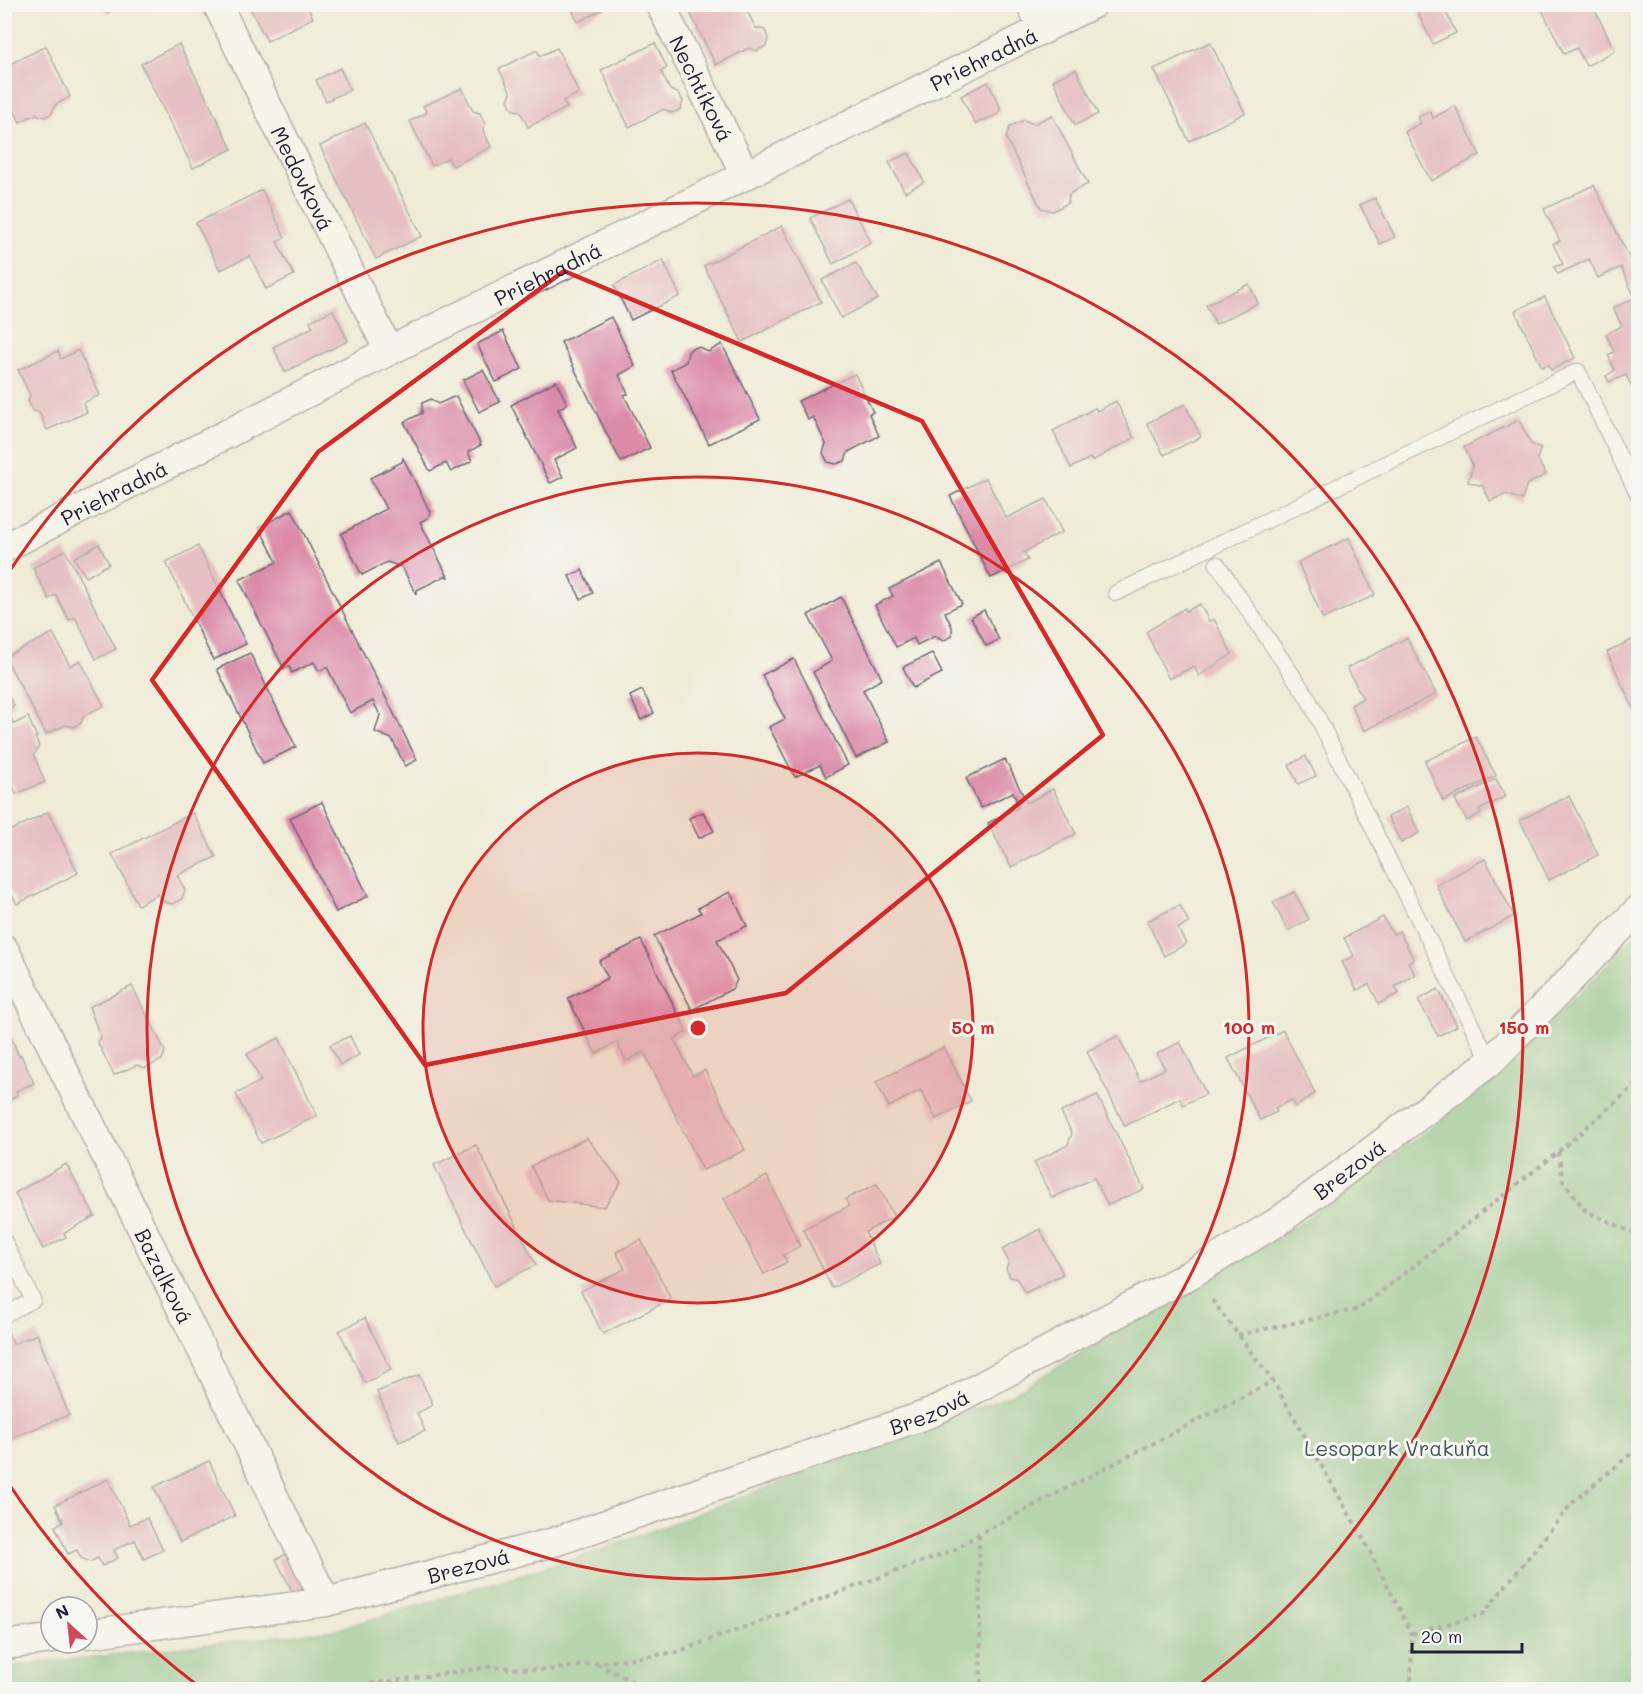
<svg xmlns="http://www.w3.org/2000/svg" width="1643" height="1694" font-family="Mali,sans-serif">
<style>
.forest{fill:#74b87c;stroke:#4b6d5c;stroke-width:1.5}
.building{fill:#db8aa8}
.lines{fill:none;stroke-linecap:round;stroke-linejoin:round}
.service-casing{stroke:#6a6872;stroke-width:17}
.minor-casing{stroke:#6a6872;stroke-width:31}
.path{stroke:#6a6872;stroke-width:4;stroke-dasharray:4.5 4.5;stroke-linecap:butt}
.service{stroke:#fff;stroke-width:15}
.minor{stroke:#fff;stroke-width:28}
.marked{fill:none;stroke:#d62828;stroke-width:4.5;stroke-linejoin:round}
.ring{fill:none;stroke:#d62828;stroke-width:3}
.labels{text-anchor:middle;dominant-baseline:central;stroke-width:6;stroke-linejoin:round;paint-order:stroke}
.street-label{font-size:21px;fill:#22223b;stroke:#f6f6f2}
.park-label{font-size:21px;fill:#435855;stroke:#f6f6f2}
.centre{fill:#d62828;stroke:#f6f6f2;stroke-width:3}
.ring-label{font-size:18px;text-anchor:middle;font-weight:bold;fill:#d62828;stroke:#f6f6f2;stroke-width:6;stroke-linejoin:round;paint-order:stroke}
</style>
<rect width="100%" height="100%" fill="#f6f6f2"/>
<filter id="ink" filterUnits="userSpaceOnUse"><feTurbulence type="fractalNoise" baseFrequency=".0167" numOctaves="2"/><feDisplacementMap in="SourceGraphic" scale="12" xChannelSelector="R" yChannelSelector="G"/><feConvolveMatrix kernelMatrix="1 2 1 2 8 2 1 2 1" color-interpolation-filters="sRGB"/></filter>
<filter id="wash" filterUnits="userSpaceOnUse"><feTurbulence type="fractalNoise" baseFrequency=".008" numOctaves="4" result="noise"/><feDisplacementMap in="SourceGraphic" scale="24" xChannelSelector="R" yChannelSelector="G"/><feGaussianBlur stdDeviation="1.35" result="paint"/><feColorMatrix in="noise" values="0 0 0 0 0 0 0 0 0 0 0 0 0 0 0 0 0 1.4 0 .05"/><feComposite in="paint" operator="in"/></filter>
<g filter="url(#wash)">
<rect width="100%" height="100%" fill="#efebd7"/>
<polygon class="forest" points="1638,933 1638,1681 1627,1689 5,1690 4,1667 335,1630 596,1552 1009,1396 1291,1229 1394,1156 1501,1073"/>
<g id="blocks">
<g class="building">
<polygon points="103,4 124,4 107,13"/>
<polygon points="248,4 306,4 313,18 267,41"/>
<polygon points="569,4 599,4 602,10 578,22"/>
<polygon points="697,4 754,4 746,9 756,28 765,30 768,38 766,46 757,51 749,48 716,65 688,9"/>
<polygon points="1435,4 1442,4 1456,33 1433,44 1418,13"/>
<polygon points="1539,4 1592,4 1615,51 1586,66 1577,48 1564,54"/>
<polygon points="1210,42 1245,113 1189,141 1154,69"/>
<polygon points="655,43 667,68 661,71 670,90 678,93 683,101 681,109 672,113 664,109 629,127 601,70"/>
<polygon points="179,44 232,149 193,168 141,64"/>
<polygon points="46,46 70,97 55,105 52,113 45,117 36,114 20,122 4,91 4,67"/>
<polygon points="557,48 579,93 563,101 567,108 528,127 520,111 513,110 508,100 511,93 499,69 537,50 540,56"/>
<polygon points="340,68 350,90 326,101 316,80"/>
<polygon points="1076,69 1098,114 1075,125 1053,80"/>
<polygon points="988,82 1000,107 999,114 975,124 961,96"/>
<polygon points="462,88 473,111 480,113 485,124 483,130 491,147 453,166 448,158 432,166 410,121 427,113 423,106"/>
<polygon points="1455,106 1480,155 1431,181 1405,132 1421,123 1418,117 1430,111 1433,118"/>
<polygon points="1052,115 1088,184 1069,194 1068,203 1053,211 1041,208 1006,138 1010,126 1024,120 1034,124"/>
<polygon points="365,123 422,236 376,259 320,146"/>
<polygon points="909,153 924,182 905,192 889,162"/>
<polygon points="1594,185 1638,276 1638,390 1634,392 1626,375 1609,382 1606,376 1615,370 1608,355 1614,352 1606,334 1622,326 1613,308 1635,298 1621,267 1598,278 1589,259 1558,274 1554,267 1563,264 1553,244 1560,241 1544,209"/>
<polygon points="262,190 285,238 277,242 294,275 266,289 250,256 220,270 196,223"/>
<polygon points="1375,198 1395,237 1380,244 1360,205"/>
<polygon points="848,199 871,243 833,264 810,218"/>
<polygon points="782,226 821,302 742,342 704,266"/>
<polygon points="663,260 680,296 631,320 614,285"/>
<polygon points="856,263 878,299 841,318 822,280"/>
<polygon points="1249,284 1258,303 1216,324 1206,305"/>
<polygon points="1545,297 1575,358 1551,370 1548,364 1542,367 1515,311"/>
<polygon points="333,310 348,341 285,372 273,347 313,327 310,321"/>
<polygon points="611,317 635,366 619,375 628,394 624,395 650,448 621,462 561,342"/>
<polygon points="503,331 522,369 496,382 477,344"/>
<polygon points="722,344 760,419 709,444 671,370 686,362 688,352 692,348 699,347 708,352"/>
<polygon points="78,350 100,395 83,403 87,412 47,430 39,412 33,411 28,401 30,395 18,370 58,351 61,359"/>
<polygon points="483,370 500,402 479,412 463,380"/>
<polygon points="855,374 873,412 869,414 879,436 848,452 845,461 836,464 828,462 823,453 826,444 813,417 808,420 798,401"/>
<polygon points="556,381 567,404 558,409 577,448 554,460 563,477 550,483 511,405"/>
<polygon points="456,396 481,445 468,452 472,461 451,472 446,463 430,471 404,422 422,413 422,403 431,399 438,404"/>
<polygon points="1116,401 1134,438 1092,461 1090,458 1071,468 1053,431 1095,408 1097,411"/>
<polygon points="1185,404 1201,437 1164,455 1147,423"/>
<polygon points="1519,420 1531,444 1541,448 1537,458 1546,475 1527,484 1522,500 1506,494 1490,501 1483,486 1468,482 1473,466 1464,447"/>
<polygon points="403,458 430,512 428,518 420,522 448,577 445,576 417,590 416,594 402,567 387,562 362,575 341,534 386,509 370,478 402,462"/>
<polygon points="986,478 1006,518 1046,499 1062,532 1024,552 1028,560 991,578 950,496"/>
<polygon points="292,510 417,760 405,766 392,739 375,732 380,715 373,701 350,713 327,667 319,671 314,662 292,673 289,666 284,669 239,580 277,562 259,527"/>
<polygon points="1349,538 1375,595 1323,619 1298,562"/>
<polygon points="99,544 109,564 86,577 74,558"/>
<polygon points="198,546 246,644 213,660 166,562"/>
<polygon points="65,550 116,649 96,659 75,617 69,620 56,595 49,599 33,568"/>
<polygon points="941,563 962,604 945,612 952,627 952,636 943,641 935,636 917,645 914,638 896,647 875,605 893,596 889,589"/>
<polygon points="582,570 593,593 581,599 569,576"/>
<polygon points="841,597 882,679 863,690 889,742 856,758 813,672 832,661 808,615"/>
<polygon points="1200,604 1209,621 1214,619 1232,654 1199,676 1194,666 1169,679 1146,632 1185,608 1186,611"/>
<polygon points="984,610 999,640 986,646 971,617"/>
<polygon points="53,633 70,666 80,660 104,706 84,715 81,723 73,727 65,725 46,734 5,657"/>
<polygon points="1638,637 1638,713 1636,714 1607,652"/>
<polygon points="1407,638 1436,694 1364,731 1351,705 1363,698 1347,668"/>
<polygon points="250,653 296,747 263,763 217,669"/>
<polygon points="932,653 942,673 913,688 903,667"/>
<polygon points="794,659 848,765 826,777 820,765 795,777 769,727 785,719 762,675"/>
<polygon points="4,688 14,706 7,710 14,724 28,717 37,737 35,737 39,746 34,755 45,782 16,794 12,783 4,784"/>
<polygon points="642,690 654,713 641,720 630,696"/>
<polygon points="1476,737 1496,776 1443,801 1425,761"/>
<polygon points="1306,756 1316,776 1298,784 1289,765"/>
<polygon points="1005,759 1027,803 1053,789 1076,834 1011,867 988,823 1019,807 1013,792 981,808 966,778"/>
<polygon points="1496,779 1506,796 1479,810 1481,813 1467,821 1455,799"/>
<polygon points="1569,796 1598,855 1549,880 1520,820"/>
<polygon points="322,802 368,896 336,912 290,818"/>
<polygon points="1407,807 1419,833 1401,843 1388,817"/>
<polygon points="48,812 78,873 17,904 4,880 4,834"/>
<polygon points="703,812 714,831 699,838 689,818"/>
<polygon points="193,813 216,857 177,875 185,890 182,899 172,904 162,901 158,894 138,905 112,854"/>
<polygon points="1485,859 1514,916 1465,942 1436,885"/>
<polygon points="730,892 747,926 717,940 737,980 732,989 692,1010 654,936 701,913 698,908"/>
<polygon points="1294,892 1309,919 1288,931 1273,902"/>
<polygon points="1180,905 1189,923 1178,928 1186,944 1164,956 1147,921"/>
<polygon points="1383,917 1393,934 1399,931 1414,960 1408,962 1415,975 1395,986 1399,993 1379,1004 1369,984 1357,990 1342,962 1354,956 1344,938"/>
<polygon points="641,940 687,1032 674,1039 693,1076 705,1070 745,1150 703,1170 644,1052 626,1061 617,1042 596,1054 568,998 608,978 599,961"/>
<polygon points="132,986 165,1051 162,1060 145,1068 137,1065 114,1075 97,1041 101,1038 89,1007"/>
<polygon points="1438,989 1457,1026 1438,1036 1418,1000"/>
<polygon points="4,1020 19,1056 21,1055 34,1083 16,1091 17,1095 4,1104"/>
<polygon points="1283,1030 1315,1093 1296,1107 1292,1100 1275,1108 1277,1112 1260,1120 1228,1058"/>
<polygon points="350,1036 359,1055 340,1065 330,1045"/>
<polygon points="1118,1036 1140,1081 1165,1069 1157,1054 1180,1042 1206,1094 1183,1105 1180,1098 1125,1126 1087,1051"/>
<polygon points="279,1038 317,1116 261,1143 236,1094 261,1081 247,1054"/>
<polygon points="944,1047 971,1101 936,1119 921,1090 889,1107 876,1082"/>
<polygon points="1097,1095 1144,1189 1108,1205 1094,1178 1052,1198 1034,1162 1068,1145 1072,1133 1061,1112"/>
<polygon points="587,1138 621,1182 604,1207 548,1200 531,1166"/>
<polygon points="476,1145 536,1265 494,1286 434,1165"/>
<polygon points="66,1164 95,1216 64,1233 66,1237 43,1249 15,1193"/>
<polygon points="767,1176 800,1246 783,1255 787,1262 764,1274 724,1198"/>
<polygon points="877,1184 894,1217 865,1232 880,1264 832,1288 803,1229 849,1206 845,1199"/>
<polygon points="1040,1229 1063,1274 1025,1293 1017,1279 1010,1277 1006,1268 1009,1262 1002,1249"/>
<polygon points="641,1240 671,1299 603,1334 581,1291 625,1269 616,1252"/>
<polygon points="365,1318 391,1370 365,1383 339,1331"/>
<polygon points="8,1332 13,1344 37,1334 69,1415 4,1441 4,1333"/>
<polygon points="419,1375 433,1405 417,1413 425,1431 399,1442 377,1392"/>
<polygon points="209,1461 235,1516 180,1542 154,1487"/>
<polygon points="108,1479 130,1525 147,1518 163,1550 144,1559 135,1540 114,1550 118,1558 102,1566 98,1558 90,1562 81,1558 77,1550 68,1554 55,1526 63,1522 55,1505"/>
<polygon points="293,1551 310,1586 293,1593 276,1559"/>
</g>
</g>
</g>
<g filter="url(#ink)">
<use href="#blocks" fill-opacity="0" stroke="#6a6872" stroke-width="1.5"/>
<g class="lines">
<g class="service-casing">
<g id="service">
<polyline points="1217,564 1308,698 1490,1062"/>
<polyline points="1116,593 1578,371 1638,495"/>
<polyline points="4,1241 33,1300 4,1315"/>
</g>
</g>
<g class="minor-casing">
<g id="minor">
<path id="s1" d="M217 4 389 351"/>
<path id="s2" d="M660 4 745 174"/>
<polyline points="1031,4 1043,30"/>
<path id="s3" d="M4 548 389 351 1093 4"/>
<path id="s4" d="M4 949 326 1602"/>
<path id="s5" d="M87 1634 326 1602 554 1542 931 1413 1191 1274 1279 1221 1490 1062 1638 910"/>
<polyline points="4,1645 51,1639"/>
</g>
</g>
<g class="path">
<polyline points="1558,1152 1563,1181 1586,1211 1638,1235"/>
<polyline points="1212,1300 1273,1381 1364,1540 1412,1634 1411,1682 1399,1690"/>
<polyline points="1238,1335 1359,1309 1558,1152 1638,1083"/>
<polyline points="979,1535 981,1690"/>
<polyline points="1412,1634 1483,1614 1573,1502 1638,1448"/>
<polyline points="597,1664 650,1690"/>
<polyline points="1411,1682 1417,1690"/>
<polyline points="308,1690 393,1681 489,1667 548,1670 677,1652 954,1550 979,1534 1273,1381"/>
<polyline points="388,1690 393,1681"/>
</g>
<use href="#service" class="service"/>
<use href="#minor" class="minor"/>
</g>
</g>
<path d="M0 0H1643V1694H0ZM564 271 922 421 1103 735 786 993 425 1065 152 680 318 452Z" fill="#efebd7" fill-opacity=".55" fill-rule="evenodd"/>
<path class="marked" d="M564 271 922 421 1103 735 786 993 425 1065 152 680 318 452Z"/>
<circle cx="698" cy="1028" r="275" fill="#d62828" fill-opacity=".12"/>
<g class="ring">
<circle cx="698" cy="1028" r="275"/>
<circle cx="698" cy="1028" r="551"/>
<path d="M201 1688A826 826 0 0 1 5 1478M5 578A826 826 0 1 1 1195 1688"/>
</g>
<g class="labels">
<g class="street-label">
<text stroke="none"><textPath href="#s3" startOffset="1095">Priehradná</textPath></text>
<text stroke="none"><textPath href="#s2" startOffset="94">Nechtíková</textPath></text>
<text stroke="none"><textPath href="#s1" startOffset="194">Medovková</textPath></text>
<text stroke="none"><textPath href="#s3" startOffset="609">Priehradná</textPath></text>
<text stroke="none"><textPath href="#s3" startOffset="123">Priehradná</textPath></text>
<text stroke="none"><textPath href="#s5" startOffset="1360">Brezová</textPath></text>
<text stroke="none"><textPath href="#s4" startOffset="364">Bazalková</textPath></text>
<text stroke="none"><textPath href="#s5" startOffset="874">Brezová</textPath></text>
<text stroke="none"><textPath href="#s5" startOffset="388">Brezová</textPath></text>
</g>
<g class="park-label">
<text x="1397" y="1447">Lesopark Vrakuňa</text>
</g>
</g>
<circle cx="698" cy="1028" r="9" class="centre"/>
<g class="ring-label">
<text x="973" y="1034">50 m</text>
<text x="1249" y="1034">100 m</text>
<text x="1524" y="1034">150 m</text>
</g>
<rect width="1643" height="1694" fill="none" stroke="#f6f6f2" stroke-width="24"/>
<g transform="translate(69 1625) rotate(333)"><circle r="28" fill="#f6f6f2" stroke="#a1a1a9" stroke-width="1.5"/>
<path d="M0-4.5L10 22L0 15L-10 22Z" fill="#d1495b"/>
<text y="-9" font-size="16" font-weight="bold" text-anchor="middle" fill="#22223b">N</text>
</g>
<path d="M1412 1643v9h110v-9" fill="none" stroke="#22223b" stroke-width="3"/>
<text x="1421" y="1643" font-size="18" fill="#22223b" stroke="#f6f6f2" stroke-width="4.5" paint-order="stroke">20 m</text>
</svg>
